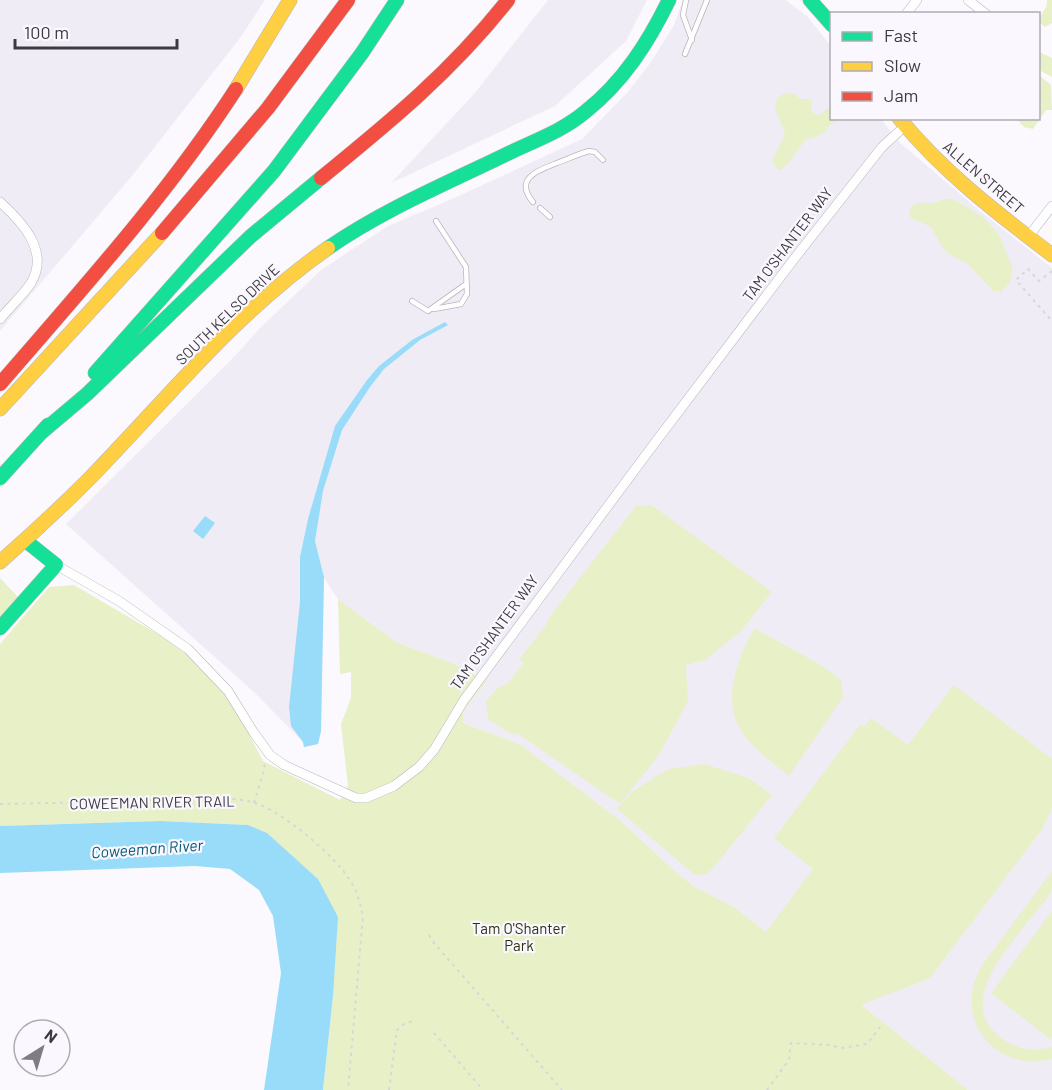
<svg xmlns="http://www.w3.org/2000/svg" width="1052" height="1090" font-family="Barlow,sans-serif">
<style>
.built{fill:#f0ecf6}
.green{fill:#e8f0c8}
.water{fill:#99dcf9}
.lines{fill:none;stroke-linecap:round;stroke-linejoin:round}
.lane-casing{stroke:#b8b6bb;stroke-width:6}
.street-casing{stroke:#b8b6bb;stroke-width:10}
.fast-casing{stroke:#b8b6bb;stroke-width:15}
.slow-casing{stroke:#b8b6bb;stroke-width:15}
.jam-casing{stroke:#b8b6bb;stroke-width:15}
.path{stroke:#d7d7d9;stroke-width:2;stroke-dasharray:3 4.5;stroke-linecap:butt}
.lane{stroke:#fefeff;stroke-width:4.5}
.street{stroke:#fefeff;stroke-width:9}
.fast{stroke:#16e098;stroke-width:14}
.slow{stroke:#ffcf43;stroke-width:14}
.jam{stroke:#f24e42;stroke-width:14}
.labels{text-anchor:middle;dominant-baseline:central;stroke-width:4.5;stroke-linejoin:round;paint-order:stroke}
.street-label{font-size:15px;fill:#3c3a3f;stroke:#faf8fe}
.park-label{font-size:15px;fill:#2c320f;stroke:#faf8fe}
.water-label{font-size:16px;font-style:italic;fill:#065974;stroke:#faf8fe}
</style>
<rect width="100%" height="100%" fill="#fbf9fd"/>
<g class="built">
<polygon points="0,0 265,0 240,38 132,176 0,331"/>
<polygon points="548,0 647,0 626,41 555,106 391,183 474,94"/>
<polygon points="683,0 786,0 808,17 831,46 832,118 881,119 898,141 980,211 1052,268 1052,1090 968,1090 734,907 695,887 678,874 622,822 521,745 463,723 463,711 487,681 452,663 396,642 338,599 324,578 321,731 318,744 304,747 303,742 255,693 66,524 233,358 260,328 321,270 388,226 452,199 582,139 627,93 651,62 674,25"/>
</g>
<g class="green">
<path d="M1047 0H1052V23L1045 27 1039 22C1039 13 1048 10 1047 0Z"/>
<polygon points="1039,52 1052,58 1052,77 1039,70"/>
<polygon points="1039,75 1051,85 1052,110 1046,110 1033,129 1024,127 1017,119 1038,118"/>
<path d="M789 93 794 94 801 99H810L812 102 811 111 818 116 828 108 831 109 832 118 837 119V121C826 126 828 130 820 135 816 138 810 138 805 140L787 165 780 170 776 168 772 161 785 134C783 122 762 97 789 93Z"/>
<path d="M944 199H952L969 208 984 218 999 235 1013 269 1010 282 1001 292 993 291 968 264 949 254 943 248 931 227 911 218 909 215C912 197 922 205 933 203 937 202 940 201 944 199Z"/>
<polygon points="651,505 772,592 740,632 705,660 686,665 688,701 659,755 620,804 518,734 509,733 488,719 486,701 498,688 508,683 524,663 519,660 548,622 547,620 636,506"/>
<polygon points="0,578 18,597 0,617"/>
<polygon points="74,585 161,636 201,665 234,706 263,761 340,800 348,786 341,724 351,698 351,672 340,674 338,599 396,642 452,663 487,681 463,711 463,723 521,745 622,822 678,874 695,887 734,907 766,932 813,869 774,838 860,725 864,727 871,718 908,745 954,685 1052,759 1052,808 1043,828 930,978 861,1005 968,1090 323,1090 333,996 318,879 267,834 248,825 161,821 0,826 0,644 49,587"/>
<path d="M754 628 821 665 841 680 843 697 789 776C772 762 750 747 739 727 722 697 740 655 754 628Z"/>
<polygon points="704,764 748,778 772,795 708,874 695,875 617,809 633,791 668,769"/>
<path d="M1052 871C1052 877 1052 884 1052 889 1050 896 1043 903 1039 908 1015 940 953 1000 1000 1037 1016 1050 1033 1052 1052 1047V1059C993 1074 950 1015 983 964Z"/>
<polygon points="1052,911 1052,1037 1050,1039 991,993"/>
</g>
<g class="water">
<polygon points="445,322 448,325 420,340 384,369 370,387 342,430 323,491 315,541 324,577 321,731 318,744 304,747 303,742 291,726 289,707 300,602 300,557 308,519 335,426 367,380 379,366 412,340"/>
<polygon points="205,516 215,523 203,539 193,531"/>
<polygon points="161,821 248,825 267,833 318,879 338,917 333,996 323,1090 264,1090 281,973 273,916 259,890 230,869 195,866 0,873 0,826"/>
</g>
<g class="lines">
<g class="lane-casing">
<g id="lane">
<polyline points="686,0 683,15 692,40"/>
<polyline points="685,54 707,0"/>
<path d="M533 202C513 178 539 170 557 163 568 159 578 154 589 151L595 152 603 160"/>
<polyline points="540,208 550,217"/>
<polyline points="412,301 428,311 466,284"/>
<polyline points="434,309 461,304 467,294 466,267 436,221"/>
</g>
</g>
<g class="street-casing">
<g id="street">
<polyline points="968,0 986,14"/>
<polyline points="906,14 917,0"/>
<path d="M0 202C22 222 50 251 31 283 23 295 10 307 0 319"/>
<polyline points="1028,237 1052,206"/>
<polyline points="56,565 119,601 188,649 228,691 254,733 270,755 284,765 356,798 366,798 394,786 419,767 434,750 464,700 651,448 794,259 882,147 905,126"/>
</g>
</g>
<g class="fast-casing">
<g id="fast">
<polyline points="810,0 832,25"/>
<path d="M328 248C383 210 445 184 505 155 533 141 561 132 585 112 623 82 648 43 669 0"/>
<polyline points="95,373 274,171 362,53 397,0"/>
<polyline points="42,432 87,394 251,236 321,178"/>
<polyline points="0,478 48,425"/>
<polyline points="0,628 56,565 26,541"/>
</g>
</g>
<g class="slow-casing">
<g id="slow">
<polyline points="236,89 290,0"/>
<path d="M899 118C943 172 997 213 1052 255"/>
<polyline points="0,409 162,233"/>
<path d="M0 562C31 535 61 507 90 478 167 399 237 311 328 248"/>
</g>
</g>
<g class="jam-casing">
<g id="jam">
<path d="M321 178C391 121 452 71 508 0"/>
<polyline points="162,233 268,108 348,0"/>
<path d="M0 384C82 289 168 194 236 89"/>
</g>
</g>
<g class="path">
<polyline points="1052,271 1039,281 1028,269 1016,280 1052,321"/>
<polyline points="254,803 265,767 263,763"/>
<path d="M0 804C52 803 104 802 156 800 186 799 218 796 248 801 277 806 336 856 351 882 358 893 360 903 363 916L348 1090"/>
<polyline points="429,935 434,943 562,1090"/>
<polyline points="434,1033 483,1090"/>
<polyline points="389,1090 397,1030 404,1024 416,1020"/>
<polyline points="767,1090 789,1060 791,1043 829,1045 843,1048 867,1044 880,1027"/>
</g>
<use href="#lane" class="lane"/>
<use href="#street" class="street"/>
<use href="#fast" class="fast"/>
<use href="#slow" class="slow"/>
<use href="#jam" class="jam"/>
</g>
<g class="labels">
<g class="street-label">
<text transform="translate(984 177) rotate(41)">ALLEN STREET</text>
<text transform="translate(787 244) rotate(-53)">TAM O'SHANTER WAY</text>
<text transform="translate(227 314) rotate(-44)">SOUTH KELSO DRIVE</text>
<text transform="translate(494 632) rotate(-54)">TAM O'SHANTER WAY</text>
<text transform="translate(152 802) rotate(-1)">COWEEMAN RIVER TRAIL</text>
</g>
<g class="park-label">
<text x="519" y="928">Tam O'Shanter<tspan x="519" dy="17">Park</tspan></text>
</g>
<g class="water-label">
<text transform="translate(147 848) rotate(-4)">Coweeman River</text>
</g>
</g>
<rect x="830" y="12" width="210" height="108" fill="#faf8fe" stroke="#aeacb2" stroke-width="1.5"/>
<rect x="842" y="32" width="30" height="9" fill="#16e098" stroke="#aeacb2" stroke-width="1.5"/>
<text x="884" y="42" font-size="18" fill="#3c3a3f">Fast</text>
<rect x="842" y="62" width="30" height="9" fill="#ffcf43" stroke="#aeacb2" stroke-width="1.5"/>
<text x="884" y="72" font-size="18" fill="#3c3a3f">Slow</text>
<rect x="842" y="92" width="30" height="9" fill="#f24e42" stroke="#aeacb2" stroke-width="1.5"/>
<text x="884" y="102" font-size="18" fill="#3c3a3f">Jam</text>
<g transform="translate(42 1048) rotate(37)"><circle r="28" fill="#faf8fe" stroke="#aeacb2" stroke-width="1.5"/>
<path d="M0-4.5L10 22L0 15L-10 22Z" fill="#7f7d82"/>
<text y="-9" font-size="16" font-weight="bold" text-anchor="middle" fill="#3c3a3f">N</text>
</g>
<path d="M15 39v9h162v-9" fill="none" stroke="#3c3a3f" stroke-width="3"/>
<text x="24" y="39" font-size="18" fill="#3c3a3f" stroke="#faf8fe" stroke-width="4.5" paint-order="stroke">100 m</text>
</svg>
